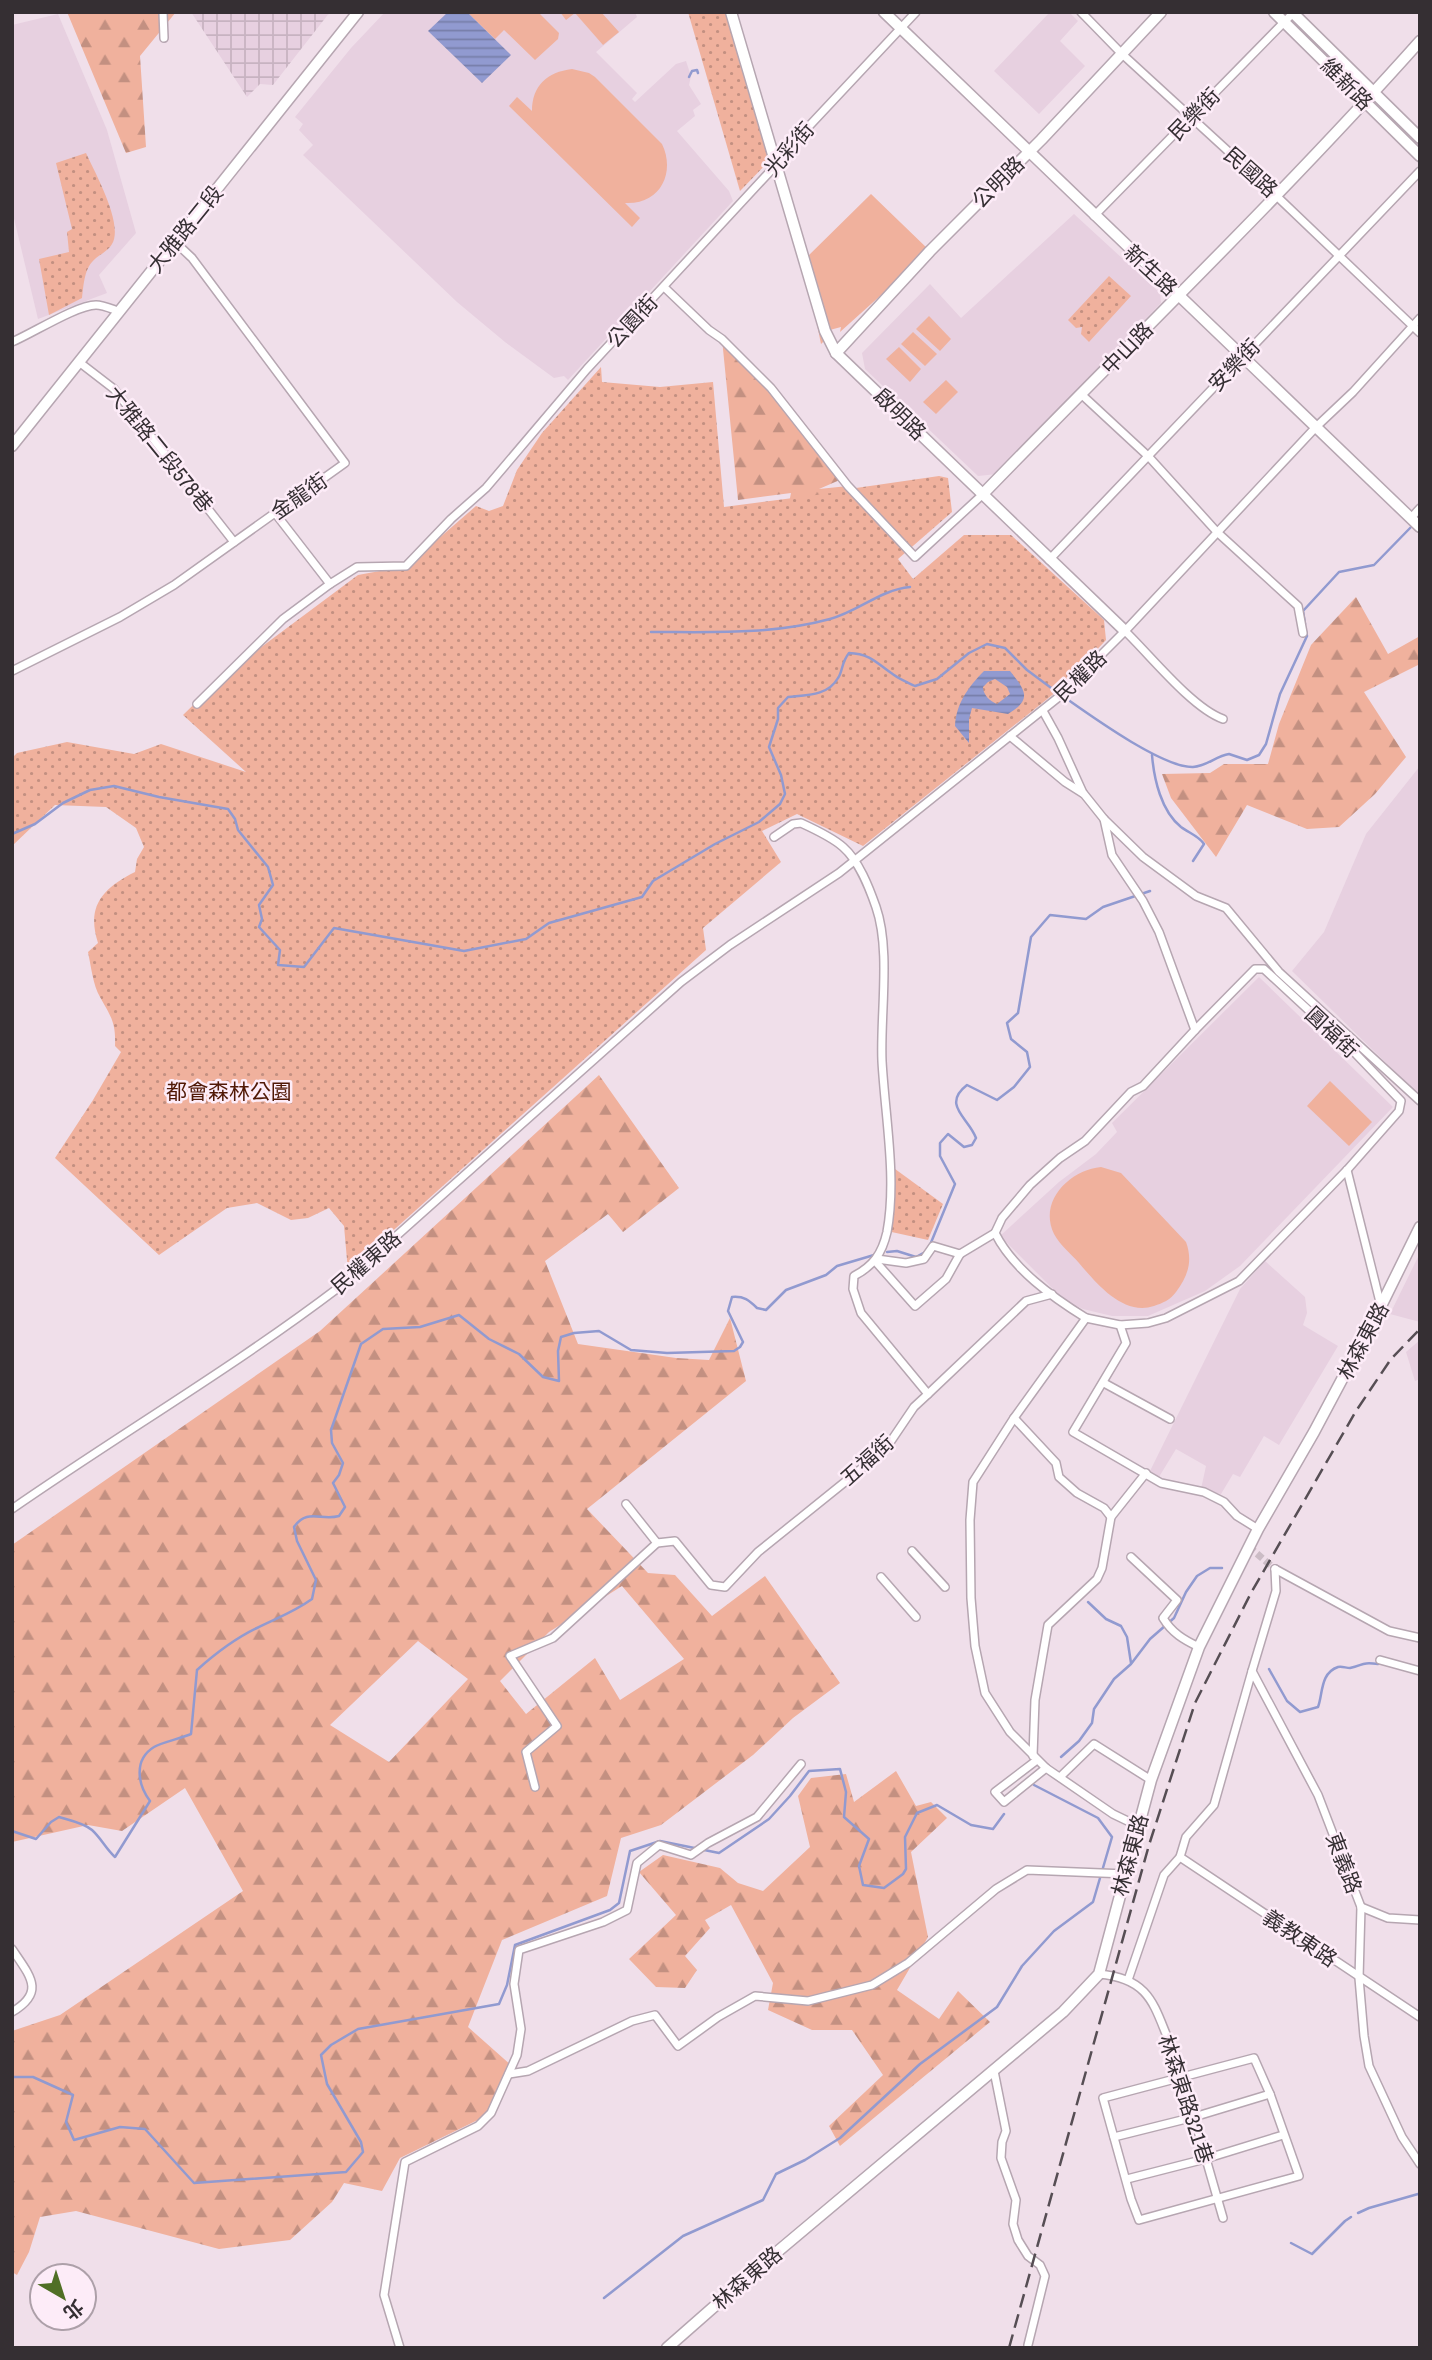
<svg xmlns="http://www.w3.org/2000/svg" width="1432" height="2360" font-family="'Archivo Narrow','Noto Sans TC',sans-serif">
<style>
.built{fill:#e7d0e0}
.industrial{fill:url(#industrial-grid)}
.grass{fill:#f0b19d}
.forest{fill:url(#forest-firs);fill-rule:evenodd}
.park{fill:url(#park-dots)}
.water{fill:url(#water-rules);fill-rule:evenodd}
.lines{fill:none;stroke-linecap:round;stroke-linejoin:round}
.stream{stroke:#919ad0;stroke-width:2.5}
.street-tunnel{stroke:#cbbcc5;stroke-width:7;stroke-dasharray:7 3.5;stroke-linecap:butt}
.street-casing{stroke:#b6a6b1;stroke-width:10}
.secondary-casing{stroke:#b6a6b1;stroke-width:13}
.street{stroke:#fff;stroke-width:7}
.secondary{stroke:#fff;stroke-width:10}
.rail{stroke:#564e54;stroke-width:2.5;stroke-dasharray:14 7;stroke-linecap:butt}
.labels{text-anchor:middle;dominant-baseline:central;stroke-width:5;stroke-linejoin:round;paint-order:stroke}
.street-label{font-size:21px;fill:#352f33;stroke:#fdecf8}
.park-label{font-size:21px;fill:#501805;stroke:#fdecf8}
</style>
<defs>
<pattern id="industrial-grid" width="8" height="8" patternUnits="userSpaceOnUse" patternTransform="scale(1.75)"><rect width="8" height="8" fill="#e7d0e0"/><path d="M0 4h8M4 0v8" fill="none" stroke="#c7b3c1"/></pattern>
<pattern id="forest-firs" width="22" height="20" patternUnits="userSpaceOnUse" patternTransform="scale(1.75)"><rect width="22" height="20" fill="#f0b19d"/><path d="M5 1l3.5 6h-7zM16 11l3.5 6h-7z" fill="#c39081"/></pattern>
<pattern id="park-dots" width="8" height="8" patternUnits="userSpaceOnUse" patternTransform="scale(1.75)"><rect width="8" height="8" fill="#f0b19d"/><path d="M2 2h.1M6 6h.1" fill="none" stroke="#c39081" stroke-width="1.8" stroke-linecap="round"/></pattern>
<pattern id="water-rules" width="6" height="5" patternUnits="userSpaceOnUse" patternTransform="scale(1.75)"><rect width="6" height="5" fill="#919ad0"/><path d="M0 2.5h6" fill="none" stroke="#777ea9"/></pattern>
</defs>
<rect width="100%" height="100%" fill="#f0dfea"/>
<g class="built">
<polygon points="385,12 635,12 637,17 596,52 637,93 632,99 635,102 676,64 686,61 691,76 689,85 701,104 693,110 695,116 677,131 729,191 733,201 568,380 564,376 554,378 505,342 457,302 303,155 313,145 299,130 303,124 295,117 351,48"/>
<polygon points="1050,12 1069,12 1078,21 1060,41 1085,66 1039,114 994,71"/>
<polygon points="58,14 107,130 136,233 99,275 107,293 38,319 12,210 12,25"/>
<polygon points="1074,214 1160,293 1161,303 997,474 978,476 865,369 862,353 930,284 961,318"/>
<polygon points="1420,766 1420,1096 1292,971 1324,932 1366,834"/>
<polygon points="1259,977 1393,1107 1240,1266 1205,1291 1148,1316 1112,1316 1083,1309 1064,1300 1000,1236 1059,1182 1096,1154 1117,1132 1112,1123"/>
<polygon points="1420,1253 1420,1322 1390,1314"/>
<polygon points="1265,1261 1305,1297 1307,1313 1303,1325 1338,1346 1279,1445 1264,1436 1240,1477 1233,1474 1221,1494 1201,1489 1206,1466 1176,1449 1159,1477 1149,1473 1240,1289"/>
<polygon points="1420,1340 1420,1379 1415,1381 1406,1352"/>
</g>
<polygon class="industrial" points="191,12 330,12 273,85 260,84 247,97"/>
<g class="grass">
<polygon points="467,12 538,12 559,33 558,39 535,60 504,30 495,39"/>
<polygon points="560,12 601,12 619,32 603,45 575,13 566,20"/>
<path d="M572 69 589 73 595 77 662 144C676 173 660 205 625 203L640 218 632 227 509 106 517 97 532 111C532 86 547 72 572 69Z"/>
<polygon points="871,194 930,251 840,332 841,327 826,331 828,337 821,344 804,260"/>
<polygon points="929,316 951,339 940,351 916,329"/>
<polygon points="913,332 937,354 925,366 901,344"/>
<polygon points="899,347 921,369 910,382 886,359"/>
<polygon points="946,380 958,392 936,414 923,402"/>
<polygon points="1330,1081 1372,1122 1349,1146 1307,1106"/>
<path d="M1101 1167 1121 1173 1186 1242C1193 1261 1188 1276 1176 1292 1170 1300 1163 1303 1154 1306 1123 1316 1097 1284 1079 1263 1071 1254 1060 1245 1054 1234 1038 1201 1070 1170 1101 1167Z"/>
</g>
<g class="forest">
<polygon points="67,12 176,12 140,56 146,147 126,153"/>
<polygon points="722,339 777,395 842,479 819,489 848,486 875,517 788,508 791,493 738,500"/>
<polygon points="1356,597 1388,654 1420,636 1420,664 1364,692 1406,757 1375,794 1339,827 1307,829 1247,805 1216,857 1171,798 1162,774 1210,773 1224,764 1268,764 1279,724 1311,645"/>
<path d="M599 1075 679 1188 623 1232 608 1214 545 1261 578 1344 676 1358 709 1360 730 1318 746 1381 587 1509 648 1573 675 1575 712 1616 765 1576 840 1683 793 1718 753 1755 661 1825 621 1838 607 1896 502 1940 468 2027 512 2066 486 2116 400 2158 382 2191 344 2183 332 2202 290 2240 219 2249 76 2211 40 2217 29 2252 17 2275 12 2272V2031L60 2015 243 1891 185 1788 122 1831 88 1825 12 1842V1545L320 1331ZM622 1586 684 1659 620 1700 595 1658 526 1714 500 1681 549 1632ZM418 1641 468 1679 389 1762 330 1725Z"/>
<polygon points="896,1771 916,1806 931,1802 947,1818 911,1852 928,1937 897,1990 939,2019 958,1991 990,2022 840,2146 829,2126 883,2075 852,2030 812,2030 768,2010 773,1983 731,1905 705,1920 710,1928 685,1956 697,1970 685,1988 656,1987 629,1959 676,1915 639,1872 663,1855 720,1868 738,1883 763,1891 810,1847 798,1796 811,1778 846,1774 854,1802"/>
</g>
<g class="park">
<polygon points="688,12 728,12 772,158 740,191"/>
<path d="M86 153C95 173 124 224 112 244 109 250 101 254 96 258 84 268 84 283 82 298L49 315 39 259 69 252 67 232 72 229 56 163Z"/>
<polygon points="1109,276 1131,296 1089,342 1081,334 1082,327 1076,328 1068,320"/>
<path d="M601 367 602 382 660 387 713 382 724 507 847 491 856 488 939 476 948 478 952 512 898 559 913 579 964 535H1011L1104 620 1106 640 1061 688 863 846 797 814 762 831 781 862 703 928 706 950 348 1271 344 1226 329 1208 308 1218 291 1220 257 1203 227 1208 159 1255 55 1158 93 1100 121 1052 115 1046C116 1022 111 1017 100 997 93 985 91 966 88 952L98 943C86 906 103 888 135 872L137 859 144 847 136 828 106 807 55 805 12 846V758L17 753 67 742 134 754 161 744 246 772 183 715 225 674 358 575 407 566 476 506 489 511 503 506 517 470 542 433Z"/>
<polygon points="891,1166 943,1204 928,1240 887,1231"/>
</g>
<g class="water">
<polygon points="448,12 467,12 511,55 482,83 428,31"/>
<path d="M984 671H1010C1025 690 1033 699 1008 714L972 708 969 719V743L955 726C956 704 968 687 984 671ZM995 679 1007 687 1010 694 997 704C990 701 983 695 983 687L988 682Z"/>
</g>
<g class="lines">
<g class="stream">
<polyline points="689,77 692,71 697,70 698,73"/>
<polyline points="1305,624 1303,611 1339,572 1374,565 1413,525"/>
<path d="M651 632C712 632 771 635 830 619 859 611 880 590 910 587"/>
<path d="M1064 697C1091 716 1163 768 1193 767 1207 766 1216 756 1229 754L1247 760 1259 755 1266 744 1280 694 1307 636 1306 631"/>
<path d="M1152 755C1154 779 1161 811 1181 827 1189 833 1199 836 1204 844L1193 861"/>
<path d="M12 834 35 824 63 803 90 790 114 786 159 797 228 809 235 819 238 830 268 867 273 885 259 905 262 919 259 927 280 950 278 965 304 967 334 928 464 951 526 939 549 923 642 897 653 881 715 844 759 822 780 804 785 794 781 775 769 747 778 719V708L788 697C806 695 828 696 838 678 843 671 841 663 849 653 872 654 877 664 894 675 901 680 909 683 915 686L937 679 969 653 987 644 1005 648 1027 670 1058 693"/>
<path d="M930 1245 955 1184 940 1156V1143L948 1134 964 1147 972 1145 976 1138C969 1118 941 1105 967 1085L997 1100 1014 1087 1030 1067 1027 1052 1011 1039 1007 1023 1018 1013 1031 937 1050 915 1086 919 1103 907 1150 891"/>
<polyline points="887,1252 897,1251 916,1257 927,1251"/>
<polyline points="1088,1602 1106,1619 1121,1626 1127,1637 1131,1663"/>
<path d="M1269 1669 1287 1701 1300 1712 1318 1707C1323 1694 1320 1673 1338 1667 1342 1666 1346 1668 1350 1668 1364 1665 1361 1662 1378 1664"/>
<polyline points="1061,1757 1079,1741 1092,1723 1094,1709 1114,1679 1131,1664 1150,1639 1174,1618 1186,1592 1197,1576 1210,1568 1222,1568"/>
<path d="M12 1831 36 1839 51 1822 59 1817C69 1820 84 1823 92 1830 101 1838 106 1849 115 1857L150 1801C138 1785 133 1760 154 1747 160 1743 182 1738 191 1734L197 1670C216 1653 234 1639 257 1628 277 1618 294 1612 312 1599L316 1580 297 1541 294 1527C307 1508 321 1521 339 1516L345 1507 333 1483 339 1475 343 1463 332 1443 331 1430 361 1344 383 1329 420 1327 459 1315 489 1339 519 1354 543 1377 559 1381 558 1351 561 1337 574 1333 599 1331 631 1350 667 1353 734 1351 740 1347 743 1342 728 1311 732 1297C744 1296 749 1300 757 1308L766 1310 786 1290 826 1275 837 1266 874 1255"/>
<polyline points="12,2077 33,2077 73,2095 66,2122 74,2140 120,2127 145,2129 194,2183 346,2172 363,2152 361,2142 327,2084 321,2055 331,2045 358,2029 499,2004 507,1985 515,1945 610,1910 619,1903 630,1851 660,1841 719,1853 769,1819 790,1796 809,1771 840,1769 846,1792 844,1817 869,1839 859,1866 863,1885 884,1888 903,1874 906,1869 905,1837 917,1813 937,1805 971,1825 993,1829 1004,1814"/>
<polyline points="1358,2213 1369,2208 1418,2194"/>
<polyline points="1291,2243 1312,2254 1345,2221 1351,2217"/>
<polyline points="604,2298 683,2236 763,2200 776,2174 805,2160 840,2138 920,2064 997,2007 1022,1966 1054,1931 1093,1902 1112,1837 1098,1818 1034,1785"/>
</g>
<polyline class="street-tunnel" points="1249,1547 1275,1569"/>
<g class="street-casing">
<g id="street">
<polyline points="163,12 164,38"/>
<polyline points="1081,12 1121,53 1265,185 1420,333"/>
<polyline points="1094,216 1294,12"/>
<polyline points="664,287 709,330 722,339 771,388 848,486 915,557 982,495"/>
<path d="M12 342C33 333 77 305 96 305 103 305 112 309 118 311"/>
<polyline points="79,362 114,389 234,542"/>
<polyline points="1081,394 1149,457 1217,532 1298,606 1303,633"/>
<polyline points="275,513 330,584"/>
<polyline points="1411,518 1420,508"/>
<polyline points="1049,560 1420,171"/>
<path d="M1125 631C1150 655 1192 708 1223 719"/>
<polyline points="12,671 120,617 174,585 345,463 192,258 175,242"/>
<polyline points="197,704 283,619 330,584 357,567 406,566 451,519 486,488 587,369 776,165 781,156 916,12"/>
<polyline points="1043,711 1058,738 1083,793"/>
<polyline points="1010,736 1065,782 1084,794 1104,819 1143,857 1196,896 1226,908 1279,972 1420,1101"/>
<polyline points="1347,1170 1381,1306"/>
<polyline points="877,1259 906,1263 924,1259 933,1246 960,1254 995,1233"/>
<polyline points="875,1261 915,1306 946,1279 960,1254"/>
<polyline points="1086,1318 1120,1325 1148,1323 1166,1318 1239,1281 1347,1170 1399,1111 1401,1101 1356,1054 1264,969 1255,969 1195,1030 1159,932 1143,901 1112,855 1104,819"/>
<polyline points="1120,1325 1126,1343 1073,1432 1161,1483 1204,1492 1224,1502 1237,1516 1258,1529"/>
<polyline points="1104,1383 1170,1419"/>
<polyline points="928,1394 1026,1301 1052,1294"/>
<polyline points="1014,1418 1056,1463 1059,1477 1077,1493 1104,1508 1111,1517"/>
<polyline points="626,1504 657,1543"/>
<path d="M12 1509C120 1434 234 1367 338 1288L681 982 730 945 839 873 1060 696 1125 631 1316 427 1353 392 1420 318"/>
<polyline points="912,1551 945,1587"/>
<path d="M1131 1557 1177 1600 1163 1618C1172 1633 1184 1640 1199 1647"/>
<polyline points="1275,1569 1276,1591 1252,1671 1318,1795 1361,1907 1359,1978 1364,2036 1369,2066 1402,2137 1420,2164"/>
<polyline points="1275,1569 1389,1631 1420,1638"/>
<polyline points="881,1577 916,1617"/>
<polyline points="1380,1660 1420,1671"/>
<polyline points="1033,1756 1035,1700 1048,1625 1097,1579 1102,1568 1111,1517 1146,1473"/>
<polyline points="1037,1760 995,1792 1004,1802 1046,1768"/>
<polyline points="1060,1777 1094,1744 1151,1780"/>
<path d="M535 1787 526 1752 557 1726 510 1656 553 1638 657 1543 675 1541 711 1585 725 1587 758 1552 861 1469 891 1441 914 1407 928 1394 861 1313 853 1289 854 1276C873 1266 882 1254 887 1232 897 1178 885 1116 882 1061 880 1015 891 950 876 907 869 887 859 861 843 847 834 839 812 828 801 823L793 824 774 837"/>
<path d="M1138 1826 1113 1814 1046 1768 1010 1732 985 1693 975 1646 971 1598 970 1520 973 1482 1014 1418 1086 1318C1052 1297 1013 1269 995 1233L1002 1218 1030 1185 1060 1158 1085 1141 1131 1092 1143 1086 1195 1030"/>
<polyline points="1180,1857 1420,2017"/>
<polyline points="1361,1907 1388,1918 1420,1920"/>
<path d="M12 1949C30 1976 46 1992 12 2012"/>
<path d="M1099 1974C1158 1979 1154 2015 1177 2058L1223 2218"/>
<polyline points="1128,1980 1164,1875 1180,1857 1186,1837 1214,1805 1252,1671"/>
<polygon points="1254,2058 1270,2094 1299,2176 1139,2220 1131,2199 1103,2098"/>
<polyline points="994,2071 1006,2131 1002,2142 1001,2158 1016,2200 1013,2224 1018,2240 1028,2256 1040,2265 1045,2276 1028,2345"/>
<polyline points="509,2074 528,2071 632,2021 655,2015 678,2046 718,2017 755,1996 808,2001 872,1985 908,1963 996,1889 1027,1870 1126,1874"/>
<polyline points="1114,2137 1194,2117 1270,2094"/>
<polyline points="1127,2179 1205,2159 1283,2135"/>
<polyline points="400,2348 384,2295 405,2162 478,2126 491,2113 517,2055 521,2029 514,1984 519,1950 603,1922 627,1910 637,1863 659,1845 691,1855 708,1843 757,1817 801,1764"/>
</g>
</g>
<g class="secondary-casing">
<g id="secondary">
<polyline points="731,12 825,331 836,353 1125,631"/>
<polyline points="884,12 1420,527"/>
<polyline points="1274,12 1420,156"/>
<polyline points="1292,12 1420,138"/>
<polyline points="836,353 930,251 1041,140 1161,12"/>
<polyline points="12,446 358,12"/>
<path d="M982 495C1128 344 1280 198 1420 41"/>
<polyline points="667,2348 758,2268 1063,2012 1099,1974 1151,1780 1199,1647 1258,1529 1314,1432 1381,1306 1420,1227"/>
</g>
</g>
<use href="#street" class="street"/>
<use href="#secondary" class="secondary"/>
<polyline class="rail" points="1009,2348 1149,1845 1195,1703 1251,1593 1356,1411 1391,1359 1420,1329"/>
</g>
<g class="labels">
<g class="street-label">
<text transform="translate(1347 84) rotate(45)">維新路</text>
<text transform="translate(1194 114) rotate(-46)">民樂街</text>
<text transform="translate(789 149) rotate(-49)">光彩街</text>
<text transform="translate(1251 172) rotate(42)">民國路</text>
<text transform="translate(998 182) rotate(-45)">公明路</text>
<text transform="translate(185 229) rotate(-51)">大雅路二段</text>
<text transform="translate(1151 270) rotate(43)">新生路</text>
<text transform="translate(632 321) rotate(-47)">公園街</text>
<text transform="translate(1127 348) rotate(-46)">中山路</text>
<text transform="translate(1234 365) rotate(-46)">安樂街</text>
<text transform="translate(900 414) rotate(44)">啟明路</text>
<text transform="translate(160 449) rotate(51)">大雅路二段578巷</text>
<text transform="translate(299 496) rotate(-35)">金龍街</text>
<text transform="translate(1080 676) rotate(-44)">民權路</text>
<text transform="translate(1332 1032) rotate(43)">圓福街</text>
<text transform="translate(366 1262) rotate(-41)">民權東路</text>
<text transform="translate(1363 1341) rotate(-62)">林森東路</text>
<text transform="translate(867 1460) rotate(-42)">五福街</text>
<text transform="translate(1130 1855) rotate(-75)">林森東路</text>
<text transform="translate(1344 1863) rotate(69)">東義路</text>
<text transform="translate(1300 1938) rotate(34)">義教東路</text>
<text transform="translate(1186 2099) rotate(72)">林森東路321巷</text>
<text transform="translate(747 2278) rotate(-41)">林森東路</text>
</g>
<g class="park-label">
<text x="229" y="1091">都會森林公園</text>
</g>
</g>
<rect width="1432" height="2360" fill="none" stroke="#352f33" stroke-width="28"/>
<g transform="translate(63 2297) rotate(141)"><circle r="33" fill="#fdecf8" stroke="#ada0a9" stroke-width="2"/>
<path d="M0-5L12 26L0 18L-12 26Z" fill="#506f25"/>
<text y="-10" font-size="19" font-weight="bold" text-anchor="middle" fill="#352f33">北</text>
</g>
</svg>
